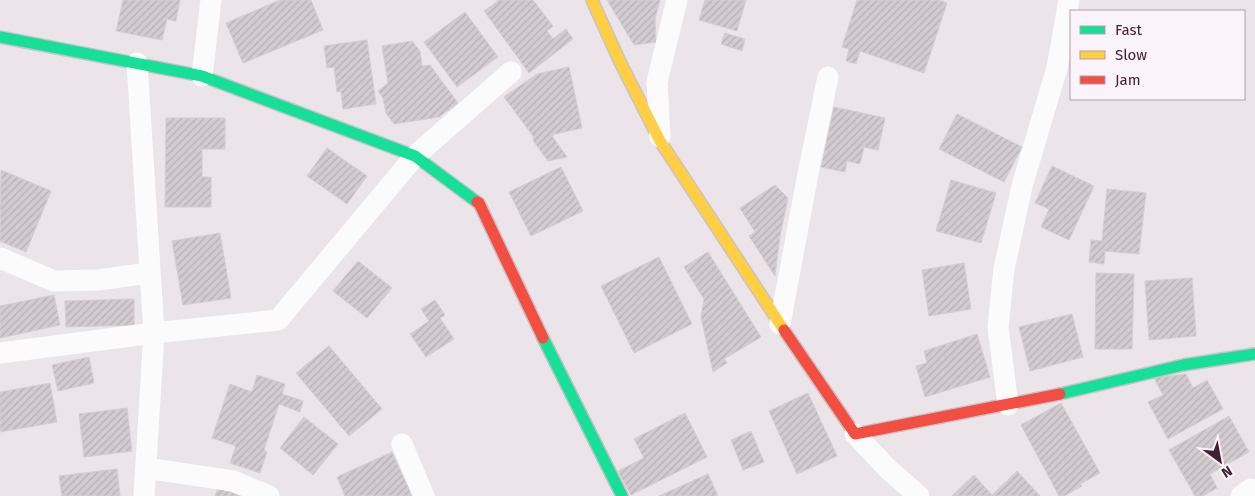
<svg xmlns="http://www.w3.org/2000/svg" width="1255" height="496" font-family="'Fira Sans',sans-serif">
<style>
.building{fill:url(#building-hatch);stroke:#d4cdd3}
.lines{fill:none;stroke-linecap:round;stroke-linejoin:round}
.fast-casing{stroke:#cbc1c8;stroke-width:14}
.slow-casing{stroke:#cbc1c8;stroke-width:14}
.jam-casing{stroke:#cbc1c8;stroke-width:14}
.street{stroke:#fcfbfc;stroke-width:21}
.fast{stroke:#16e098;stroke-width:11}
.slow{stroke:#ffcf43;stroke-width:11}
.jam{stroke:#f24e42;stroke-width:11}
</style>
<defs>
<pattern id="building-hatch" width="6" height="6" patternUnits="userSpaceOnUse" patternTransform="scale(1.25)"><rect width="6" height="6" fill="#d2ccd1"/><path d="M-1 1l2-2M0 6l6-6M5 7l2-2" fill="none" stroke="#b6afb4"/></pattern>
</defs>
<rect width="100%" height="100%" fill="#ebe5ea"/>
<g class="building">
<polygon points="123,0 180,0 176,21 167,19 162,40 116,31"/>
<polygon points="280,0 311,0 323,30 243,63 226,23"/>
<polygon points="499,0 533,0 553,26 547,31 553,39 566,29 573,39 529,73 484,11"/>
<polygon points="607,0 660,0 655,19 656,42 634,45"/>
<polygon points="705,0 746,0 737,31 699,20"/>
<polygon points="857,0 939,0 947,3 924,73 860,51 856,64 846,61 849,49 842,47"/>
<polygon points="465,12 498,57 457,87 424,42"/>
<polygon points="725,33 745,39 742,51 721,44"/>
<polygon points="367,40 376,104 343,109 341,91 337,92 334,67 327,68 324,46"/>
<polygon points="412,41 420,51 422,66 430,65 458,103 439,117 394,124 386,113 383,98 378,91 388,83 382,46"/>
<polygon points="569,67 582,128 555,134 552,136 567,157 548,161 534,142 533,136 504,97 537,74"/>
<polygon points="834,107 885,118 878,150 864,147 860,164 847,161 845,172 821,167"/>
<polygon points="957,114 1022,147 1004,182 939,149"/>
<polygon points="166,118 225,118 225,149 202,149 202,177 211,177 211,207 165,207"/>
<polygon points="327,148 367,176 347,204 307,176"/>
<polygon points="1052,166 1094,186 1069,240 1041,227 1049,209 1035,203"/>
<polygon points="561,167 583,211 531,236 509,192"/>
<polygon points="1,170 51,191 26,252 0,241"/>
<polygon points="951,180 996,193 981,243 936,231"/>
<polygon points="775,185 788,198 780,236 775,276 749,236 755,232 740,208"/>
<polygon points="1107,189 1146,193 1139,254 1105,251 1104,264 1089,262 1091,240 1102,241"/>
<polygon points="220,233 231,298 183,305 172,241"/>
<polygon points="708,252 761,337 724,359 727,363 713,372 701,317 704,299 684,267"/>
<polygon points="659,257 692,324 634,353 601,286"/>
<polygon points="358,261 392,288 367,318 333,291"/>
<polygon points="964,263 971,309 929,316 922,270"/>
<polygon points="1096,273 1134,274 1132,349 1095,349"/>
<polygon points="1192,278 1196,336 1149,340 1145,281"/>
<polygon points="54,295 60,325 0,338 0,306"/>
<polygon points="134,299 134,325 66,327 65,301"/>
<polygon points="435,300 445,315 440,318 454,339 426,357 410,334 429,321 421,309"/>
<polygon points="1072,314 1083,357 1030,371 1019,327"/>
<polygon points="977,334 990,377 925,397 916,366 927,363 924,351"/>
<polygon points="329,346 382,409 349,436 296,373"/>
<polygon points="89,357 94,383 58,391 52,365"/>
<polygon points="1186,374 1193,388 1207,380 1223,409 1168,439 1148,402 1163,395 1154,378"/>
<polygon points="257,375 285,384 282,394 303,401 300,412 279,404 264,450 267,452 260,473 230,463 236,446 212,438 230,384 252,392"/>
<polygon points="50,383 57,422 0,432 0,392"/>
<polygon points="808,393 837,456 797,474 769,411"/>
<polygon points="1061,403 1100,473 1080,484 1082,486 1064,496 1059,496 1021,425"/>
<polygon points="127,408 132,451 84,457 79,414"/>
<polygon points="685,413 707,457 631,495 618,471 644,458 634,439"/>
<polygon points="1229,416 1249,452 1210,474 1217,488 1203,496 1195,496 1169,450"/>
<polygon points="304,417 338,444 313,475 280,448"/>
<polygon points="751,431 764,462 743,470 731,440"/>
<polygon points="392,452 412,496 345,496 337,477"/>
<polygon points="117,469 120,496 62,496 59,476"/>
<polygon points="1017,471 1040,496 952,496 974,475 992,495"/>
<polygon points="708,474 718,496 659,496"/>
<polygon points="218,488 241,496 215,496"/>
</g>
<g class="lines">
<g class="fast-casing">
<g id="fast">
<polyline points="0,37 202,76 415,156 477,202"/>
<polyline points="543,338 622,496"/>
<polyline points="1060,394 1183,365 1255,354"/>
</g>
</g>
<g class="slow-casing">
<polyline id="slow" points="592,0 620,62 660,141 784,330"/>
</g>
<g class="jam-casing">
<g id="jam">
<polyline points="477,202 479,203 543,338"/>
<polyline points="784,330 855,434 1060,394"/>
</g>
</g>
<g class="street">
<polyline points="137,63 154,333 144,496"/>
<polyline points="202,76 211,0"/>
<polyline points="660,137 657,82 677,0"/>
<polyline points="0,258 54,281 98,280 149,273"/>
<polyline points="780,324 807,179 828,77"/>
<polyline points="0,353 154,333 278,320 415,156 511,72"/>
<polyline points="1008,405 998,327 1004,269 1022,186 1057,68 1069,0"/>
<polyline points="855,434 888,469 919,496"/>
<polyline points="402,444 424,496"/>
<polyline points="146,468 233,481 269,496"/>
<polyline points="1241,496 1251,489"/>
</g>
<use href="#fast" class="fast"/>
<use href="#slow" class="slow"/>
<use href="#jam" class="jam"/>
</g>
<rect x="1070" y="10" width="175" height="90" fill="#faf3f9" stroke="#b09fab"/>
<rect x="1080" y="26" width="25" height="8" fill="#16e098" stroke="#b09fab"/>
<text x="1115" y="35" font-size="15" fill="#412035">Fast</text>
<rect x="1080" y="51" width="25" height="8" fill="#ffcf43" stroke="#b09fab"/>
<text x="1115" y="60" font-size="15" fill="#412035">Slow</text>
<rect x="1080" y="76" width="25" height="8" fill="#f24e42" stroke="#b09fab"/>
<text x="1115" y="85" font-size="15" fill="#412035">Jam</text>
<g transform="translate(1220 461) rotate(148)" stroke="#faf3f9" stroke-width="4" paint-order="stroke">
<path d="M0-4L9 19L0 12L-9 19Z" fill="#412035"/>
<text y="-8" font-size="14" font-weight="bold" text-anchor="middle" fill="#412035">N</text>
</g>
</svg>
